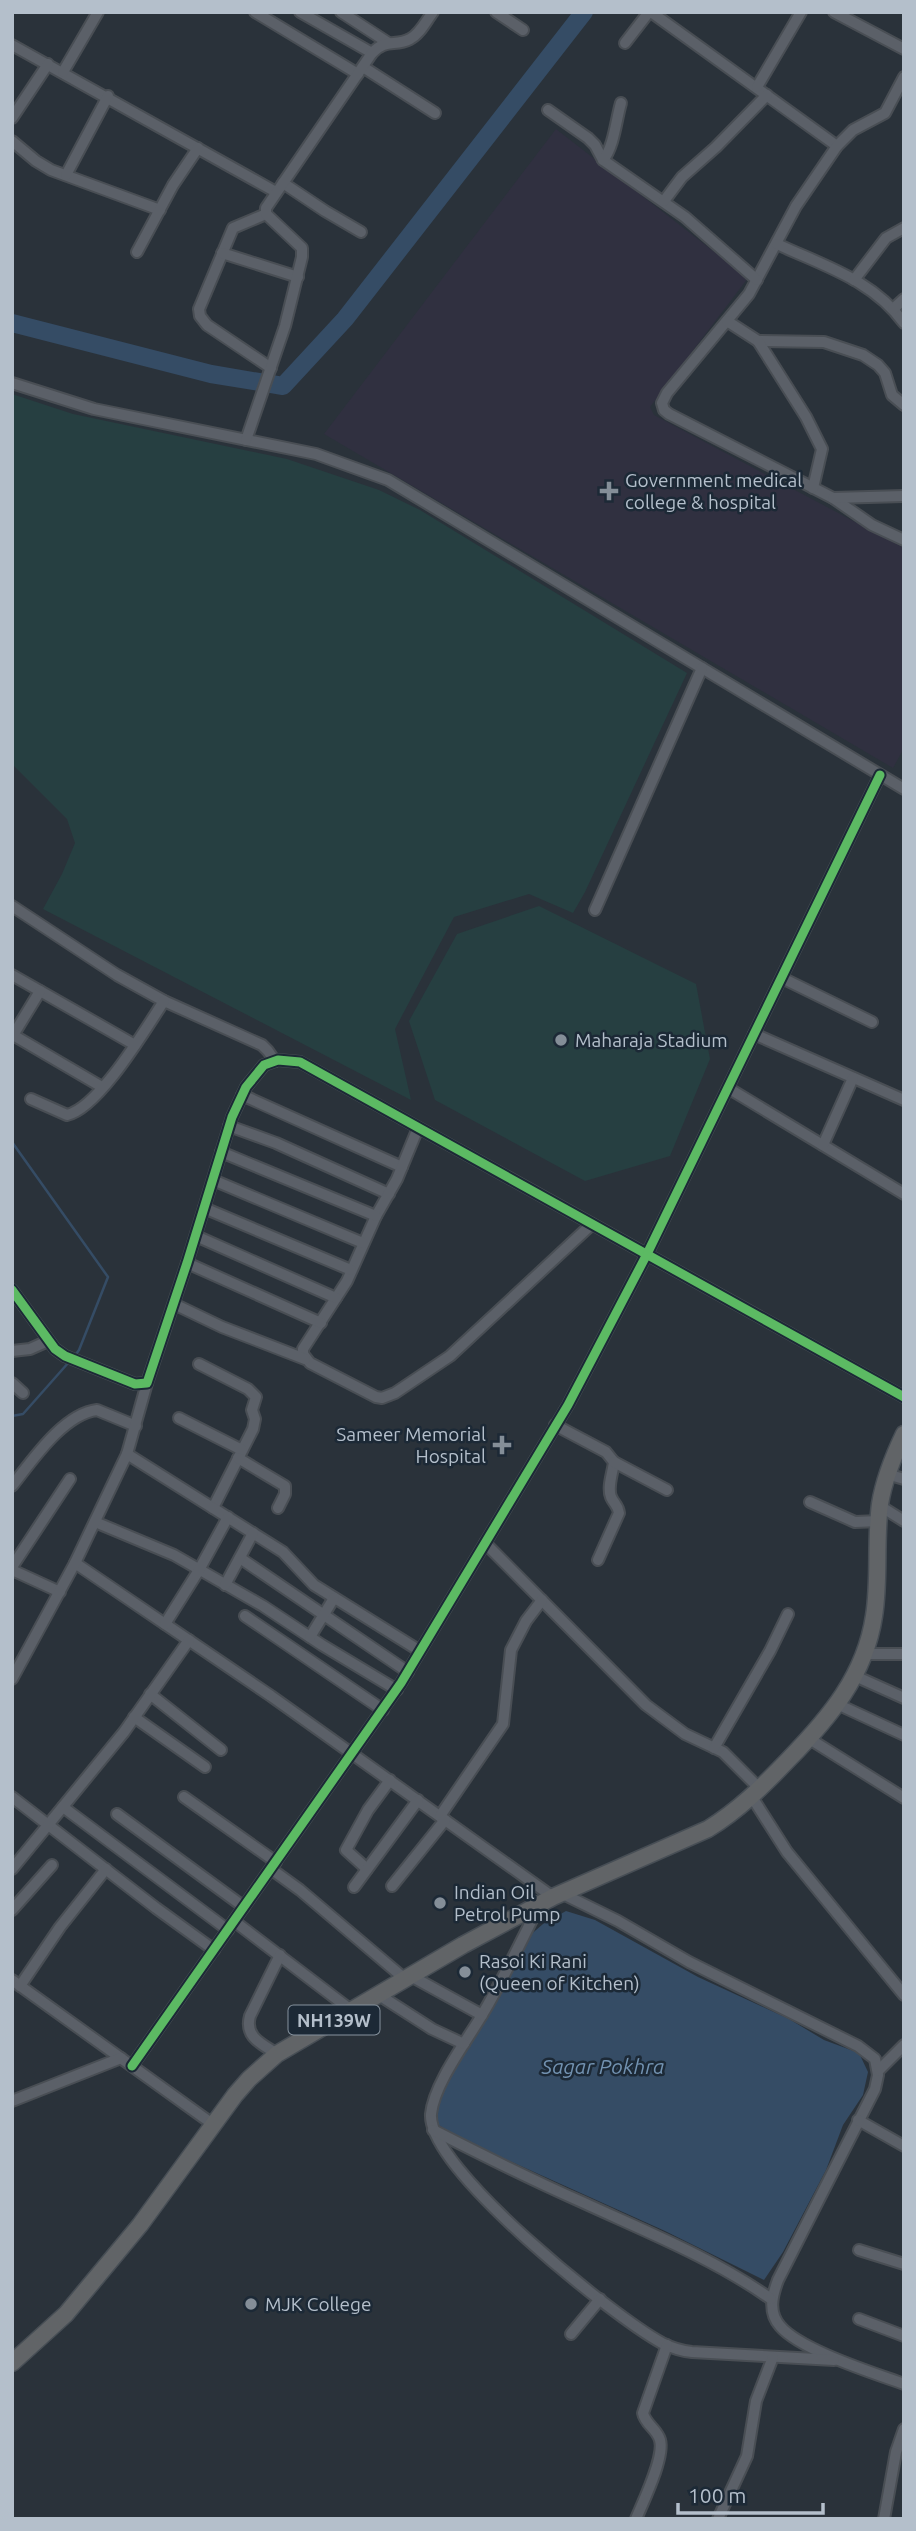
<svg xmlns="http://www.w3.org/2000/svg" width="916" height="2531" font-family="Ubuntu,sans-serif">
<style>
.medical{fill:#303040}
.green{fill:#263f41}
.water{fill:#354c65}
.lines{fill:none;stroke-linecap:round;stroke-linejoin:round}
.stream{stroke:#354c65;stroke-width:2.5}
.river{stroke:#354c65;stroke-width:18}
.minor-casing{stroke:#494e54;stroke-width:14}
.highway-casing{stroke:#474e55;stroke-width:19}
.minor{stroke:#5b6068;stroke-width:10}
.highway{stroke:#616467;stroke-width:16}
.cycleway-casing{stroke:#1c2936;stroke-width:13}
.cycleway{stroke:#5cba63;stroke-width:9}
.poi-dot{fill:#848e98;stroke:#1c2936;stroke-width:2.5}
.labels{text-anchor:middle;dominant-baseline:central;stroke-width:5;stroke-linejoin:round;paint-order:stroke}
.shield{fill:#1c2936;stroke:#86929e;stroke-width:2}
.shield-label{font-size:18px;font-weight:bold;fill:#b4bfcb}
.poi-label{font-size:19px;fill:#b4bfcb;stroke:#1c2936;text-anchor:start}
.water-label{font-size:21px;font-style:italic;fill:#7292b1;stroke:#1c2936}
</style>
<rect width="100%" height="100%" fill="#2a323a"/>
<polygon class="medical" points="556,129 748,278 650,407 654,415 904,548 904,748 893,768 324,434"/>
<g class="green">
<polygon points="12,394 73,414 287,459 379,490 420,510 687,673 585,892 573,913 529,894 454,917 395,1029 411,1100 43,909 62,874 75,843 67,819 12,764"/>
<polygon points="539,906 696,984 710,1059 670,1156 585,1181 435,1100 409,1021 457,934"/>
</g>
<polygon class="water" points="566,1911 595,1920 698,1977 789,2019 824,2040 859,2053 868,2072 863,2095 843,2125 826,2170 783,2252 764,2280 665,2231 463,2140 437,2124 438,2103 452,2068 528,1937 543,1924"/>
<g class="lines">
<g class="stream">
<polyline points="12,1142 108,1277 79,1350 74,1357"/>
<polyline points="12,1416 23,1414 69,1362"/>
</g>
<polyline class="river" points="12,323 211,374 283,386 345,319 584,12"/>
<g class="minor-casing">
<g id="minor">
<polyline points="255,12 358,74"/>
<polyline points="300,12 372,53"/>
<polyline points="341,12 387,42"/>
<polyline points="496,12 523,30"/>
<polyline points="651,12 837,146"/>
<polyline points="834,12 904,49"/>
<polyline points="625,43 649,12"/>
<polyline points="12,45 276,192"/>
<polyline points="363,67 435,113"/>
<polyline points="63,72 98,12"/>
<polyline points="904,77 885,113 853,130 837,146 796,206 749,294 667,393 662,403 664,410 669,414 833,498 872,525 904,540"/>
<polyline points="757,87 801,12"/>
<polyline points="548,110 588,138 595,145 603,160 685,217 757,280"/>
<polyline points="12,118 48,64"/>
<polyline points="12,141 36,161 51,170 160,210"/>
<path d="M603 160C614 147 616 120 621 103"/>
<polyline points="66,175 108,96"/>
<polyline points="283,183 325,211 361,232"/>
<polyline points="664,201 682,177 716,147 767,95"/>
<polyline points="266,214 233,228 199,309 200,316 207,325 271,368"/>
<path d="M777 244C824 266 873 280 904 323"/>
<polyline points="137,252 173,185 198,148"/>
<polyline points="222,253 298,277"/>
<polyline points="854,280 886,238 904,228"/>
<polyline points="893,309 904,299"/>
<polyline points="727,321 758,341 824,342 863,355 878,365 885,373 892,395 904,405"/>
<polyline points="758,341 806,417 822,449 813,488"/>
<polyline points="12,383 94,409 316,454 388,480 904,789"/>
<path d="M246 440 285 326 302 257V248L266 214V208L372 53C386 38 395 47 410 39 420 34 426 21 433 12"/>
<polyline points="833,498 904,496"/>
<polyline points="12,906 117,975 164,1001 262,1045 268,1051 275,1061"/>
<polyline points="595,910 702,668"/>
<polyline points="12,975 135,1045"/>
<polyline points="782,978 872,1022"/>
<polyline points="754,1034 904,1100"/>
<polyline points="13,1035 102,1087"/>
<polyline points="12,1037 40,991"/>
<polyline points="728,1088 904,1194"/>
<polyline points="242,1095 402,1167"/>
<path d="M31 1099 67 1115C99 1108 146 1028 164 1001"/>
<polyline points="229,1126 276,1143 389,1194"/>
<polyline points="418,1128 397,1179 376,1216 347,1281 303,1349 303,1354 310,1363 376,1397 382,1398 395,1393 450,1356 592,1224"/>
<polyline points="823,1145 853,1078"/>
<polyline points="221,1152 376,1216"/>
<polyline points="213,1180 363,1243"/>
<polyline points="204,1208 351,1270"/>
<polyline points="196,1236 336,1298"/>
<polyline points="187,1263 321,1323"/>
<polyline points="12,1290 55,1349 65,1356 135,1384 147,1383 187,1263 232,1117 246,1087 264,1065 278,1060 300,1062 904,1397"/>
<polyline points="174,1304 222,1327 305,1359"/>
<polyline points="12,1351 30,1349 48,1341"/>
<polyline points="199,1364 248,1389 256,1397 252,1410 255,1419 253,1429 213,1508"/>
<polyline points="12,1383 23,1393"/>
<polyline points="179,1418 242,1450"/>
<path d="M555 1425 606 1452 614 1462C613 1472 607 1487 611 1497 614 1504 618 1505 619 1513L598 1560"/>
<polyline points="127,1454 283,1552 314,1585 420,1651"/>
<polyline points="238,1458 285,1486 285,1494 278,1508"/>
<polyline points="614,1462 667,1490"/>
<polyline points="887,1474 904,1479"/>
<path d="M12 1486C32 1461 63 1414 97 1410L136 1426"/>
<polyline points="810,1502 855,1522 879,1521"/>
<polyline points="880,1506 904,1521"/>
<polyline points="95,1522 174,1555 263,1606 322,1645 397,1690"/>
<polyline points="485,1543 646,1705 685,1734 723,1752 760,1789"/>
<polyline points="240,1558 408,1672"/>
<polyline points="75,1563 271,1696 553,1897"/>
<polyline points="12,1567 70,1479"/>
<polyline points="12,1570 60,1592"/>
<polyline points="225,1585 253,1533"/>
<polyline points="245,1616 383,1710"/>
<polyline points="165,1624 199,1570 228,1517"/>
<polyline points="310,1637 334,1598"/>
<polyline points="865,1654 904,1654"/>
<polyline points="855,1676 904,1698"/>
<polyline points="12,1679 75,1563 127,1454 147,1383"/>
<polyline points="150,1694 221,1750"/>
<polyline points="837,1704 904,1735"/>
<polyline points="134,1717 205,1767"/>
<polyline points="808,1738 904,1798"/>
<polyline points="714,1748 770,1651 788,1614"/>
<polyline points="12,1797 156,1908 214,1950"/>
<polyline points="184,1797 276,1862"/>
<polyline points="752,1797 787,1852 904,1995"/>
<polyline points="63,1807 228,1930"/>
<polyline points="117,1814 244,1907"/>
<polyline points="440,1816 503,1724 511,1650 526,1621 542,1600"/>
<polyline points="12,1869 124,1732 189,1640"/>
<polyline points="271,1869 300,1890 405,1979"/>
<polyline points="367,1869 346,1850 368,1810 390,1780"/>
<polyline points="392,1886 445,1820"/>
<polyline points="354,1887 418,1800"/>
<path d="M561 1893 618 1921 689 1962 858 2046 875 2059 878 2075 875 2089 778 2280C772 2296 768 2312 780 2326 800 2350 874 2373 904 2384"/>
<path d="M539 1906C520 1943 503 1980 482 2015 466 2042 434 2084 431 2114 427 2168 614 2317 662 2343 672 2348 681 2351 692 2352L834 2360"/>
<polyline points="12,1910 52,1865"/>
<polyline points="234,1921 351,2010"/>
<polyline points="411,1976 482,2015"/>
<polyline points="12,1980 214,2125"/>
<polyline points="20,1986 60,1927 106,1869"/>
<polyline points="379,1995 432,2029 464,2044"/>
<path d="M277 2054C262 2044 244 2037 250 2016L280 1955"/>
<polyline points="132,2066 401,1683 568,1405 647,1254 880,775"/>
<polyline points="878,2071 904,2045"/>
<polyline points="12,2101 121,2058"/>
<polyline points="858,2120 904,2146"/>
<path d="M433 2130C482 2155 532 2180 582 2202 647 2232 713 2258 771 2299"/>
<polyline points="859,2250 904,2264"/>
<polyline points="859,2319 904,2336"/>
<polyline points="571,2334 600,2299"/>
<path d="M636 2519C643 2502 665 2457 660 2440 657 2429 645 2424 643 2413L667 2345"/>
<polyline points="718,2519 747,2456 756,2401 773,2357"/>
<polyline points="884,2519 896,2452 904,2429"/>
</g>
</g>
<g class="highway-casing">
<path id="highway" d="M12 2363 66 2314 140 2225 235 2095 249 2079 277 2054 463 1945 553 1897 708 1829C739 1810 763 1786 788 1760 829 1718 865 1676 874 1616 880 1579 875 1541 880 1504 884 1479 893 1457 904 1434"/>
</g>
<use href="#minor" class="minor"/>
<use href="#highway" class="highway"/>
<g class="cycleway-casing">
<g id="cycleway">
<polyline points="12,1290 55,1349 65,1356 135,1384 147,1383 187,1263 232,1117 246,1087 264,1065 278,1060 300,1062 904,1397"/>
<polyline points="132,2066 401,1683 568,1405 647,1254 880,775"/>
</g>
</g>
<use href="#cycleway" class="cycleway"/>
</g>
<g class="poi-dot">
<path d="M605.5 480.5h7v7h7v7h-7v7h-7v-7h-7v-7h7z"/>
<circle cx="561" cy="1040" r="7"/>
<path d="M498.5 1434.5h7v7h7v7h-7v7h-7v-7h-7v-7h7z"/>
<circle cx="440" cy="1903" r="7"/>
<circle cx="465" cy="1972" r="7"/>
<circle cx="251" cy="2304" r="7"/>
</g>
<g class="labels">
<rect class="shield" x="288.5" y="2005.5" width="91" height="29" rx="5"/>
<g class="shield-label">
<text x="334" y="2020">NH139W</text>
</g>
<g class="poi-label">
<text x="625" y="480">Government medical<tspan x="625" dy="22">college &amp; hospital</tspan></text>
<text x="575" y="1040">Maharaja Stadium</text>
<text x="486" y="1434" text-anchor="end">Sameer Memorial<tspan x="486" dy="22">Hospital</tspan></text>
<text x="454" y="1892">Indian Oil<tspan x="454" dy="22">Petrol Pump</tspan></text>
<text x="479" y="1961">Rasoi Ki Rani<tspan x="479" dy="22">(Queen of Kitchen)</tspan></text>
<text x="265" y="2304">MJK College</text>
</g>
<g class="water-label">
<text x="603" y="2066">Sagar Pokhra</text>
</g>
</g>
<rect width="916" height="2531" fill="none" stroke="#b4bfcb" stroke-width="28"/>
<path d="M678 2503v10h145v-10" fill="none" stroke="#b4bfcb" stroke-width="3.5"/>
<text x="688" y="2503" font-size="21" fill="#b4bfcb" stroke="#1c2936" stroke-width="5" paint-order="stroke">100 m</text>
</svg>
